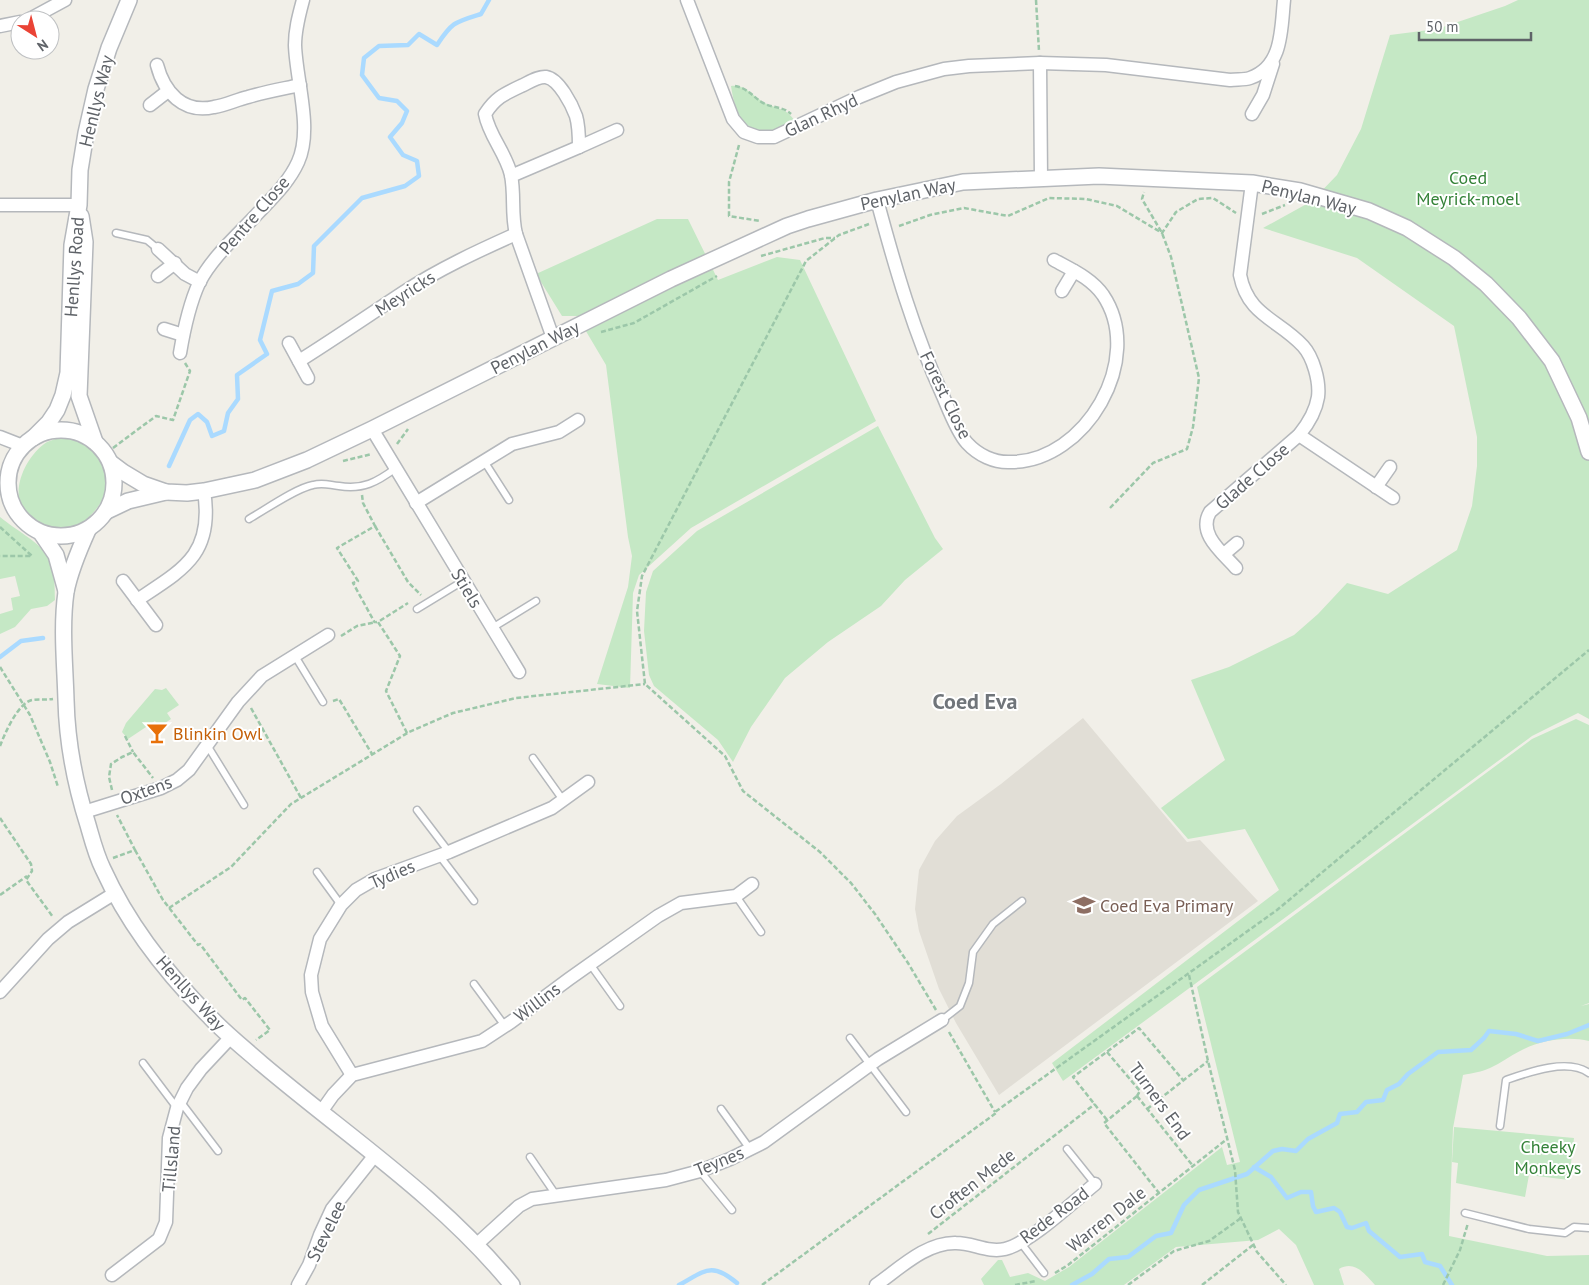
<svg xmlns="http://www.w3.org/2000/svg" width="1589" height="1285" font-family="'PT Sans',sans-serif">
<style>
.education{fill:#e1ded6}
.green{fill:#c5e8c5}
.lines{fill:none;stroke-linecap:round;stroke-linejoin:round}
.stream{stroke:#aadaff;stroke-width:4.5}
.service-casing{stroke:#b5b8bc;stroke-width:9}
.minor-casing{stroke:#b5b8bc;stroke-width:15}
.tertiary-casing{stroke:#b5b8bc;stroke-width:18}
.path{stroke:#9cc7a9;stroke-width:2.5;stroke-dasharray:5 2.5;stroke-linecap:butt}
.service{stroke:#fff;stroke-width:6}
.minor{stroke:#fff;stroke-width:12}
.tertiary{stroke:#fff;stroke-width:15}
.labels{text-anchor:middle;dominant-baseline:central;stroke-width:4;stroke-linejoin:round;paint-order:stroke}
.street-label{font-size:18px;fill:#5f6368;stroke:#fff}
.park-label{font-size:18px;fill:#348238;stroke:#fff}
.food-label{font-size:18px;fill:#c56008;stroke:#fff;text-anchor:start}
.education-label{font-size:18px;fill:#785e54;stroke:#fff;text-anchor:start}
.district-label{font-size:22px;font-weight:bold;fill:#70757a;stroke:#fff}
</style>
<rect width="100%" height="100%" fill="#f1efe8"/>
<polygon class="education" points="1083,718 1187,842 1200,840 1258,901 999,1095 956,1023 939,989 919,931 915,909 919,870 935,841 957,816 1001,784"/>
<g class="green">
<polygon points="1518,0 1589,0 1589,719 1578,713 1532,736 1063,1081 1052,1063 1279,890 1245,829 1188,839 1161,808 1225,760 1191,680 1229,667 1294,635 1318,614 1347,583 1388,594 1457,550 1472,506 1477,466 1477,437 1454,326 1357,258 1263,228 1312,201 1337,175 1361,129 1390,35 1437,29 1505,6"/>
<path d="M731 86C746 84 753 97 765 103 779 110 785 107 795 121 790 124 784 129 778 131 775 132 770 132 766 132 741 134 734 106 731 86Z"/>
<polygon points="657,219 688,219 718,280 777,257 800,260 876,421 691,528 639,575 633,593 630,688 597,684 628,587 632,556 628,537 606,365 577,316 562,316 536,274"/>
<polygon points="878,426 935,538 943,549 905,580 881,606 828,642 785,678 751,727 733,762 718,740 654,686 649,675 644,631 646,592 653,571 697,531"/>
<path d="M61 437C71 437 79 438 87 442 103 452 113 474 106 492 103 501 96 510 89 517 84 523 78 529 71 530 59 532 48 529 38 524 3 507 21 459 47 442 51 440 57 439 61 437Z"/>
<path d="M0 517C38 547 56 545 55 600L47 606 31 609 15 627 0 634V614L13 610 11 598 20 596 15 576 0 579Z"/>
<polygon points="166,688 179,705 167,713 171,719 159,727 155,721 128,739 122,732 126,723 155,689 162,690"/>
<path d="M1576 719 1589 725V1003L1581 1006 1589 1004V1041C1567 1036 1541 1040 1520 1051 1510 1056 1501 1063 1490 1068 1482 1072 1472 1073 1463 1075L1453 1128 1449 1236 1547 1256 1589 1255V1285H1375C1365 1274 1355 1260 1339 1269L1344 1285H1314L1296 1245 1279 1229 1258 1240 1176 1247 1124 1285H984L981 1279 998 1260H1002L1010 1277 1028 1273 1045 1281 1069 1267 1222 1147 1227 1165 1240 1162 1197 987 1532 739Z"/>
<polygon points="1454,1127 1574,1138 1569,1180 1529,1175 1525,1197 1456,1183 1458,1163 1452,1162"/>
</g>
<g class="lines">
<g class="stream">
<path d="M169 466 190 420 198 414 207 422 212 436 224 431 228 413 238 399 237 375 267 354 260 340 272 291 298 284 313 273 314 246 362 198 405 186 419 176 417 161 403 155 390 137 402 123 407 111 397 101 379 98 362 75 364 58 379 46 408 45 419 34 437 45C452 22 455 22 481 14L489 0"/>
<polyline points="0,657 21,641 43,638"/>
<polyline points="1254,1167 1271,1177 1287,1198 1301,1192 1311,1192 1313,1206 1316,1212 1334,1208 1340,1212 1347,1227 1352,1228 1366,1223 1369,1231 1400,1257 1422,1254 1425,1262 1440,1266 1452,1285"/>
<path d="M679 1285C705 1271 711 1261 737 1283"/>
<polyline points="1072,1285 1092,1274 1109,1259 1128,1257 1156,1236 1171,1233 1184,1205 1199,1190 1247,1174 1273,1151 1282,1149 1296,1151 1308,1139 1337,1123 1340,1114 1357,1112 1366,1102 1383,1100 1387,1090 1399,1084 1408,1074 1438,1052 1471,1050 1484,1038 1489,1031 1516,1034 1538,1041 1567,1034 1589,1025"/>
</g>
<g class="service-casing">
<g id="service">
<polyline points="116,233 147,240 158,249"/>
<polyline points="484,461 509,500"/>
<path d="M249 519C265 510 296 488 313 485 323 482 329 485 339 486 363 490 377 482 396 468"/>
<polyline points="417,609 463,581"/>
<polyline points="492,628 536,601"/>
<polyline points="295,656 323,702"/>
<polyline points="207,745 244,805"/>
<polyline points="533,758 563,800"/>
<polyline points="417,810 449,852"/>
<polyline points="439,855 474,901"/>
<polyline points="317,872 341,905"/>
<polyline points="736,896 761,932"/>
<polyline points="590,964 620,1006"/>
<polyline points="474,984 505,1026"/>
<polyline points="942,1020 960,1006 969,983 973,952 993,924 1022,901"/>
<polyline points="850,1038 906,1112"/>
<polyline points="143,1063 177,1108"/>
<polyline points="180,1101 218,1151"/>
<polyline points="721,1109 750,1149"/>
<path d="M1500 1126 1506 1080C1529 1072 1568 1058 1589 1073"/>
<polyline points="1067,1149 1095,1184"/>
<polyline points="530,1157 556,1195"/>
<polyline points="700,1171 732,1210"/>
<polyline points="1465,1213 1529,1229 1565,1233 1574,1227 1589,1228"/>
<polyline points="1021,1243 1044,1273"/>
</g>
</g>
<g class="minor-casing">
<g id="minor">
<path d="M687 0 733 119 744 132 758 137H774L859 97 896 82 944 69 969 66 1040 63 1106 65 1230 80C1237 79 1244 80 1250 78 1283 67 1281 29 1284 0"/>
<polyline points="28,20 65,0"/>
<polyline points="0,26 20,22"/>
<polyline points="1040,63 1041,179"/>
<path d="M157 65C164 92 183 114 214 107 226 105 236 100 248 97 265 92 282 89 300 85"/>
<polyline points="150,105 168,91"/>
<polyline points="1252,114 1263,95 1273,64"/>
<polyline points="579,147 617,130"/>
<path d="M511 176 579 147C579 136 579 126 576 116 572 105 559 79 546 77 538 76 528 83 521 86 504 94 495 98 485 114 489 136 506 153 511 175 515 195 511 214 516 234L553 338"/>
<path d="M877 200C895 267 914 333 943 396 949 410 957 432 967 443 978 455 994 463 1011 462 1085 462 1146 359 1103 295 1091 278 1072 270 1054 260"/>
<polyline points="0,205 79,205"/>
<polyline points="158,249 185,274 200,282"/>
<polyline points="158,276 175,263"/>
<polyline points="1062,291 1074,271"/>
<polyline points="164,329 183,335"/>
<polyline points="289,343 308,378"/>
<path d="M180 353C184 329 189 305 199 283 212 257 238 235 258 213 273 197 289 182 298 162 313 129 296 80 295 45 295 29 299 15 303 0"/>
<path d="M299 361C334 339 369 315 404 292 439 269 478 251 516 234"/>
<polyline points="372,429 519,672"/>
<polyline points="1299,435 1393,498"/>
<polyline points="0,437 23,446"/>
<polyline points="1376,487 1390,467"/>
<polyline points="416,503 512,444 559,432 578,420"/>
<polyline points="1224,554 1237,543"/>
<path d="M1236 568C1223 553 1197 534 1210 512L1299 435C1308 424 1316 410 1318 397 1320 381 1313 357 1303 346 1278 319 1248 316 1240 275L1252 183"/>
<polyline points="123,581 156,625"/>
<path d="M137 600C184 569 214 554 204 491"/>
<polyline points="84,812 161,788 177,780 189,770 238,702 262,676 328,635"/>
<polyline points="0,992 48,939 68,922 115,893"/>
<polyline points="352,1075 322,1026 312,992 311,975 320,939 341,905 356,890 375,879 449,852 552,808 588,782"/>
<polyline points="321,1112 333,1095 352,1075 482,1041 511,1022 569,979 658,916 681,903 736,896 752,884"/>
<polyline points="476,1245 519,1206 532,1199 666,1180 700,1171 730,1159 764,1142 878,1059 942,1020"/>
<polyline points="112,1275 159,1239 166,1222 169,1138 177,1108 187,1088 201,1069 231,1037"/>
<polyline points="298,1285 309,1265 320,1235 332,1209 375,1155"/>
<path d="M876 1285C899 1269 926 1242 956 1243 973 1243 988 1253 1005 1249 1030 1243 1074 1201 1095 1184"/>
</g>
</g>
<g class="tertiary-casing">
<g id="tertiary">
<polyline points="81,216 85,242 79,396 95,442"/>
<circle cx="61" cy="483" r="53"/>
<polyline points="33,438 49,422 57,410 63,395 68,373 72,245 79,205 80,170 86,133 96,89 109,48 129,0"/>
<polyline points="111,463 123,472 143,484 166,492 187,493 204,491 255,480 307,460 372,429 671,279 787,226 808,219 877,200 963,182 1099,176 1252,183 1300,191 1369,211 1407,228 1454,258 1486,284 1519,318 1552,361 1579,418 1589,452"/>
<polyline points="107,511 128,501 166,492"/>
<path d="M88 530C79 550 70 571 66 592 61 627 65 665 66 700 67 743 75 784 88 825 92 839 96 855 103 869 128 924 167 974 210 1017 226 1034 245 1049 262 1064 347 1136 441 1198 512 1285"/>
<polyline points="41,533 56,555 66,591"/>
</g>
</g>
<g class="path">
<polyline points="1036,0 1039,51"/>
<path d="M735 86C750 89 753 98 765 104 774 108 784 107 791 114"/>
<polyline points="739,145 729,182 729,216 760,221"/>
<polyline points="1262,214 1285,205"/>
<polyline points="869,224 839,235 806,261 642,576 637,611 645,684 725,756 743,791 820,852 851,883 875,914 908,963 936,1010"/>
<polyline points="899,226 930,215 964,208 1008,216 1049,198 1086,199 1117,206 1162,233 1176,212 1198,199 1213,198 1236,213"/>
<polyline points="761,256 825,238 835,238"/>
<polyline points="601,332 634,323 717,276"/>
<polyline points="397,444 408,429"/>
<polyline points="113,448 156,416 173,420 190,371 185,363"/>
<polyline points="343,461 372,454"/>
<polyline points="362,495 363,503 375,526 337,548 358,581 353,583 375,623"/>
<polyline points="1110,508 1153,463 1187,449 1193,427 1199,378 1171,257 1162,233 1142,199 1144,192"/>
<polyline points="375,526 408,582 421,595"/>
<polyline points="0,527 32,556 0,556"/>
<polyline points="341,636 357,626 377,622"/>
<polyline points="0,667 30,715 50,762 58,787"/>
<polyline points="333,701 339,699 372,754"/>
<polyline points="251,708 301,798"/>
<polyline points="407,733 386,691 400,656 378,622 408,603"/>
<polyline points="125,736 133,752"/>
<path d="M0 746C5 733 18 703 32 700 39 699 46 700 53 699"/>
<polyline points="112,790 109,777 111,764 122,757 133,752 153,778"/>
<polyline points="0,818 31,864 32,871 26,880 53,917"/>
<polyline points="135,850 163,900 198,945 200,944 242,1000 245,998 270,1030 256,1040"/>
<polyline points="113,858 135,850 117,815"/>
<polyline points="0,895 27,876"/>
<polyline points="169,908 231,867 291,804 409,732 453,713 516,698 645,684"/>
<polyline points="1189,975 1208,1061 1235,1170 1238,1212 1257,1252 1286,1285"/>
<polyline points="949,1032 995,1112"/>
<polyline points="1107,1052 1140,1091 1137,1096"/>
<polyline points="1137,1096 1104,1123 1159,1193"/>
<polyline points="1137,1096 1193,1166"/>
<polyline points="1147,1109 1208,1061"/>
<polyline points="1107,1120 1073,1077 1139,1028 1183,1080"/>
<polyline points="928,1234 1095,1104"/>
<polyline points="1055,1273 1068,1265 1227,1139"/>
<polyline points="762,1285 996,1113 995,1112 1277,910 1589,650"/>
<polyline points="1015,1285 1036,1281"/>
<polyline points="1128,1285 1174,1251 1209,1241 1241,1218"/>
<polyline points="1202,1285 1253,1245"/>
<polyline points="1443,1285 1460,1250 1468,1223"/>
</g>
<use href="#service" class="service"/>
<use href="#minor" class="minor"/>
<use href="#tertiary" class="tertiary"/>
</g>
<defs>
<g id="bar-bare" transform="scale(1.725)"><path d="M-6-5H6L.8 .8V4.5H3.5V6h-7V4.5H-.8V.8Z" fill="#e8710a" stroke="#fff" stroke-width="2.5" paint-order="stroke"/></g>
<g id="school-bare" transform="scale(1.725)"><path d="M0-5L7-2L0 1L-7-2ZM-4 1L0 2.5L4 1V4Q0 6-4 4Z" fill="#8d6e63" stroke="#fff" stroke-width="2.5" paint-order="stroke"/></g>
</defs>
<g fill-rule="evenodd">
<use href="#bar-bare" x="157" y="733"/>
<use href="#school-bare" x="1084" y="905"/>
</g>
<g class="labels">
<g class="street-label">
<text transform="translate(96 101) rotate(-76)">Henllys Way</text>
<text transform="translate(821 115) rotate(-25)">Glan Rhyd</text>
<text transform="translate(908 194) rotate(-12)">Penylan Way</text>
<text transform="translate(1309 197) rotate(14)">Penylan Way</text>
<text transform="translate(254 215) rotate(-49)">Pentre Close</text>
<text transform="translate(74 267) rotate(-86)">Henllys Road</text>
<text transform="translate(405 293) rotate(-33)">Meyricks</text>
<text transform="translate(535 347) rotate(-27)">Penylan Way</text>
<text transform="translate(946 395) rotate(64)">Forest Close</text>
<text transform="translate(1252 476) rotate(-41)">Glade Close</text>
<text transform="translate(467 588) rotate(59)">Stiels</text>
<text transform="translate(146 790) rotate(-20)">Oxtens</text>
<text transform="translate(392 874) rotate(-23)">Tydies</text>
<text transform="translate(191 993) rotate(48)">Henllys Way</text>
<text transform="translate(537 1002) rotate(-37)">Willins</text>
<text transform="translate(1160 1101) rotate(54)">Turners End</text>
<text transform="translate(171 1159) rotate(-85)">Tillsland</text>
<text transform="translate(719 1161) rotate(-22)">Teynes</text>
<text transform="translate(972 1184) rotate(-38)">Croften Mede</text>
<text transform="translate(1054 1215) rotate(-37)">Rede Road</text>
<text transform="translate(1106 1219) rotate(-38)">Warren Dale</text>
<text transform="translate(326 1231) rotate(-64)">Stevelee</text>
</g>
<g class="park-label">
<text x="1468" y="177">Coed<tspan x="1468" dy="21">Meyrick-moel</tspan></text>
<text x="1548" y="1146">Cheeky<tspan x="1548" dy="21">Monkeys</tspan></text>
</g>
<g class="food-label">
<text x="173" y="733">Blinkin Owl</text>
</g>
<g class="education-label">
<text x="1100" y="905">Coed Eva Primary</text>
</g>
<g class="district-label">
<text x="975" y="701">Coed Eva</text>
</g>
</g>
<g transform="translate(35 35) rotate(144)"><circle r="24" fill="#ffffff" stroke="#bfc1c3"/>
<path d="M0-4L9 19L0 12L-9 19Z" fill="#ea4335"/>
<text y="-8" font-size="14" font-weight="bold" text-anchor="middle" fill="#5f6368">N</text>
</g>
<path d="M1419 32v8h112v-8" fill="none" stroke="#5f6368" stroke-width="2.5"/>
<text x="1426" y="32" font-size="15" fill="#5f6368" stroke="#ffffff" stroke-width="4" paint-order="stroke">50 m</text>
</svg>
